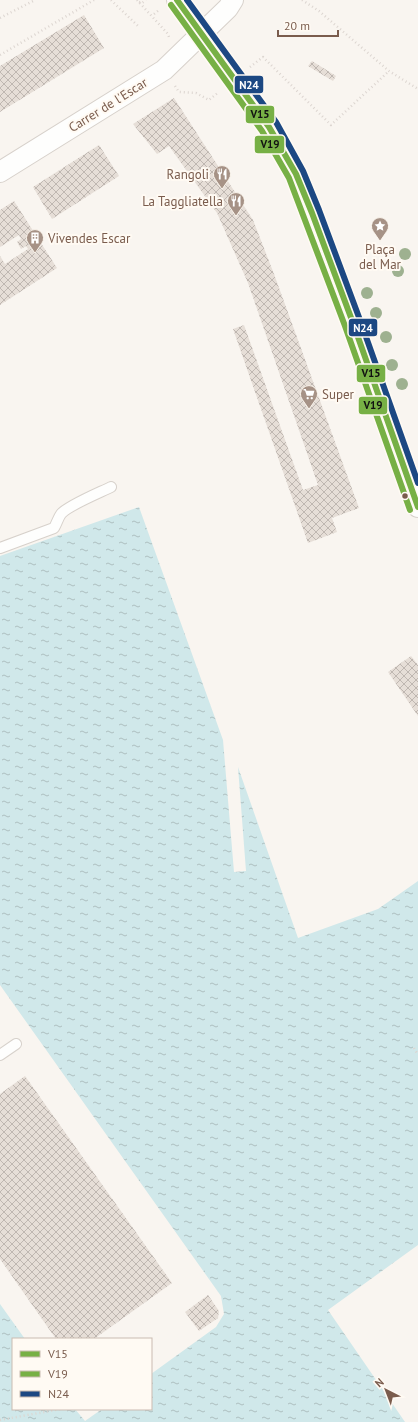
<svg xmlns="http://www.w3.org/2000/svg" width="418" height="1422" font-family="'PT Sans',sans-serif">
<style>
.water{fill:url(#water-ripples)}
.building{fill:url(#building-cross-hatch)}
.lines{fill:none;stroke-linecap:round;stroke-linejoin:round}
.service-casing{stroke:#d7d1cb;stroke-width:12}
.minor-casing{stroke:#d7d1cb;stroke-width:22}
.path{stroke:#dcd5d0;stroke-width:2.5;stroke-dasharray:1 3;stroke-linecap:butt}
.service{stroke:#fefefd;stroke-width:10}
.minor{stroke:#fefefd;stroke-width:20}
.bus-1-casing{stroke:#fffaf3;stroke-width:9}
.bus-2-casing{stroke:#fffaf3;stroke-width:9}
.bus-3-casing{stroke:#fffaf3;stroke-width:9}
.bus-1{stroke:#77b045;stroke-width:6}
.bus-2{stroke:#77b045;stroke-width:6}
.bus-3{stroke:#1c4883;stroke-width:6}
.tree{fill:#9eb190}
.bus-dot{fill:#7a5c4d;stroke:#fffaf3;stroke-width:1.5}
.labels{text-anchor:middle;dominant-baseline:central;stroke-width:4;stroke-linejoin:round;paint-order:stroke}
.street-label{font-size:13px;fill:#7a5c4d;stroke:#fffaf3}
.poi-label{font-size:13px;fill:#7a5c4d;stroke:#fffaf3;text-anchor:end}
.line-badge{stroke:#fffaf3;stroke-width:1.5}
.badge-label{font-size:11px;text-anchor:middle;font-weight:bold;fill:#fff}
.pale-badge-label{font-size:11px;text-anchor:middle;font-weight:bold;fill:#111}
</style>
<defs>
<pattern id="water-ripples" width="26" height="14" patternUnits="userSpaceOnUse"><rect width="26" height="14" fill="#d0e8ea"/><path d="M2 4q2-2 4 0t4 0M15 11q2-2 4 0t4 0" fill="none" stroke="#aebfc0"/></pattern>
<pattern id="building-cross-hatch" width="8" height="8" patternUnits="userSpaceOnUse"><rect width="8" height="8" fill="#e6ded7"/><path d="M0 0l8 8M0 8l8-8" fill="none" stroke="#bfb7b1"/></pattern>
</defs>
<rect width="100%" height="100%" fill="#f9f5f0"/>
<polygon class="water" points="139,507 223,740 234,872 246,871 238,767 298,938 378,909 418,881 418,1245 328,1310 405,1422 0,1422 0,1304 25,1339 13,1339 13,1409 75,1409 85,1421 102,1409 151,1409 151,1374 216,1327 224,1314 221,1296 0,985 0,556"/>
<g class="building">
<polygon points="84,15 104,48 0,112 0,66"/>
<polygon points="312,61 336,76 333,81 308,66"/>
<polygon points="174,98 253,220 274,274 359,508 332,518 337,532 308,543 233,329 244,325 303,490 318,485 248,283 217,213 169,146 157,154 133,124"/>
<polygon points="99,145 119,176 52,219 33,187"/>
<polygon points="14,201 57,268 0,305 0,256 5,264 28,249 26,246 21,249 17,242 21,239 19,235 0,247 0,210"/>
<polygon points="411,656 418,665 418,716 388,672"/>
<polygon points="25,1076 172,1283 94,1339 56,1339 0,1259 0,1094"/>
<polygon points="208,1295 219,1311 218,1318 199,1331 185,1312"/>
</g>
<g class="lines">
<g class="service-casing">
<g id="service">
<path d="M0 548 54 528C57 523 58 518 61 514 67 506 101 492 111 487"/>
<polyline points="0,1055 16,1044"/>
</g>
</g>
<g class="minor-casing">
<g id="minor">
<polyline points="177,0 202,33 269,127 296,174 312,213 353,323 418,507"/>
<polyline points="0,172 164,70 228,8 233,0"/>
</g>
</g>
<g class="path">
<polyline points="111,0 139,27"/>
<polyline points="137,0 168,34 169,37"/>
<polyline points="302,0 319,11 389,71 418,89"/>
<polyline points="139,2 142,3 146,0"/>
<polyline points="154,14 159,10"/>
<polyline points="0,18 35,0"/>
<polyline points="0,55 94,0"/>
<polyline points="250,67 263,57 331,125 389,71"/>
<polyline points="175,86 179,92 196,93 209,100 219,92"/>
<polyline points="414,1048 418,1055"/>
<polyline points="0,1420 61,1409"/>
</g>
<use href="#service" class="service"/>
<use href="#minor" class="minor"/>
<g class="bus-1-casing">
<polyline id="bus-1" points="177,0 269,127 296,174 312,213 353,323 418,507"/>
</g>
<g class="bus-2-casing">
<polyline id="bus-2" points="171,5 262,131 289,178 345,326 410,510"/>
</g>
<g class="bus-3-casing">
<polyline id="bus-3" points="187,0 276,122 303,171 319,210 360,320 418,483"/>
</g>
<use href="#bus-1" class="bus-1"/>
<use href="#bus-2" class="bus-2"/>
<use href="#bus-3" class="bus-3"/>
</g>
<g class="tree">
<circle cx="405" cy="254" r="6"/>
<circle cx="398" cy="271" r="6"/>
<circle cx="367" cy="293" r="6"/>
<circle cx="376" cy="313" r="6"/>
<circle cx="386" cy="337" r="6"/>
<circle cx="392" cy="365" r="6"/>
<circle cx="402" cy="384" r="6"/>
</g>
<defs>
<g id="restaurant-pin" transform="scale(0.9)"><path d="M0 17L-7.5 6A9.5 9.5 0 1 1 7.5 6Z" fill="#a69286" stroke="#fffaf3"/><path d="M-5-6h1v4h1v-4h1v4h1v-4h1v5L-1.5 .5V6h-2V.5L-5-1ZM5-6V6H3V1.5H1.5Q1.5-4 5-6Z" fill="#fff"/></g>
<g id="sight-pin" transform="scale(0.9)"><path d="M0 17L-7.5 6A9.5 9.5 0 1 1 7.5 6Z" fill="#a69286" stroke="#fffaf3"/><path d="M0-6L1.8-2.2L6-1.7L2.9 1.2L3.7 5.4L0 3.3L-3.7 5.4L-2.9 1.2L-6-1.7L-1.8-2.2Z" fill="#fff"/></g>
<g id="building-pin" transform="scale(0.9)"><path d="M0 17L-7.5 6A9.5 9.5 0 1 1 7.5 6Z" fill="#a69286" stroke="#fffaf3"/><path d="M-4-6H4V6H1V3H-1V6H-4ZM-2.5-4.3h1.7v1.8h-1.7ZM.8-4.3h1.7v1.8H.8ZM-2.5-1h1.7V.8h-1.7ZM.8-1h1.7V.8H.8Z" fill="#fff"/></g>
<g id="supermarket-pin" transform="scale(0.9)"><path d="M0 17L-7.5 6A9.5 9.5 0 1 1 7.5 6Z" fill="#a69286" stroke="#fffaf3"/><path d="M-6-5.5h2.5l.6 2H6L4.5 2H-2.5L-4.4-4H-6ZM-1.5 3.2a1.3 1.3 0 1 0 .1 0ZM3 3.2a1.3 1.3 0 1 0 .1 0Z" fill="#fff"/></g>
</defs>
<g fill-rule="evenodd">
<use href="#restaurant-pin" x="222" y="174"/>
<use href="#restaurant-pin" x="236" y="201"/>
<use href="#sight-pin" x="380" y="226"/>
<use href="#building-pin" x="35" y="238"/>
<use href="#supermarket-pin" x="309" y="394"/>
</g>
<circle class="bus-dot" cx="405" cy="496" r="3.5"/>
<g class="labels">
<g class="street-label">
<text transform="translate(108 105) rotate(-32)">Carrer de l'Escar</text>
</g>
<g class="poi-label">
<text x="209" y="174">Rangoli</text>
<text x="223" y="201">La Taggliatella</text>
<text x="48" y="238" text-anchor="start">Vivendes Escar</text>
<text x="380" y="249" text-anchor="middle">Plaça<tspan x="380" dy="15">del Mar</tspan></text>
<text x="322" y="394" text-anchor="start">Super</text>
</g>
</g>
<g class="line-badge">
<rect x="234" y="75" width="30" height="19" rx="4" fill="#1c4883"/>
<rect x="245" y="105" width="30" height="19" rx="4" fill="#77b045"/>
<rect x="254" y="135" width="31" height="19" rx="4" fill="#77b045"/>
<rect x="348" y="318" width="30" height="19" rx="4" fill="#1c4883"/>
<rect x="356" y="364" width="30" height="19" rx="4" fill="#77b045"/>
<rect x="358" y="396" width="30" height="19" rx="4" fill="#77b045"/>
</g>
<g class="badge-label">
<text x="249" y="89">N24</text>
<text x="363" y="332">N24</text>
</g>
<g class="pale-badge-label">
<text x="260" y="118">V15</text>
<text x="270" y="148">V19</text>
<text x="371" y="377">V15</text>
<text x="373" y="409">V19</text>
</g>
<rect x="12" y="1338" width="140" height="72" fill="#fffaf3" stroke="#cabbb1"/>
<rect x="20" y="1351" width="20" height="6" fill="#77b045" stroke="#cabbb1"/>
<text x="48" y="1358" font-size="12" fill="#7a5c4d">V15</text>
<rect x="20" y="1371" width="20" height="6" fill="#77b045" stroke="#cabbb1"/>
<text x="48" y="1378" font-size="12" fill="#7a5c4d">V19</text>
<rect x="20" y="1391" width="20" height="6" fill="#1c4883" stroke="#cabbb1"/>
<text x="48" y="1398" font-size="12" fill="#7a5c4d">N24</text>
<g transform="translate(386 1390) rotate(318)" stroke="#fffaf3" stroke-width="3" paint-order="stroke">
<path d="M0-3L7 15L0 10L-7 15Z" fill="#7a5c4d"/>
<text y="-6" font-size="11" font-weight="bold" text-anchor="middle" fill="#7a5c4d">N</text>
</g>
<path d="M278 30v6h60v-6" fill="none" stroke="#7a5c4d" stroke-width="2"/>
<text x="284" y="30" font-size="12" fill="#7a5c4d" stroke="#fffaf3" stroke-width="3" paint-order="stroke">20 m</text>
</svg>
